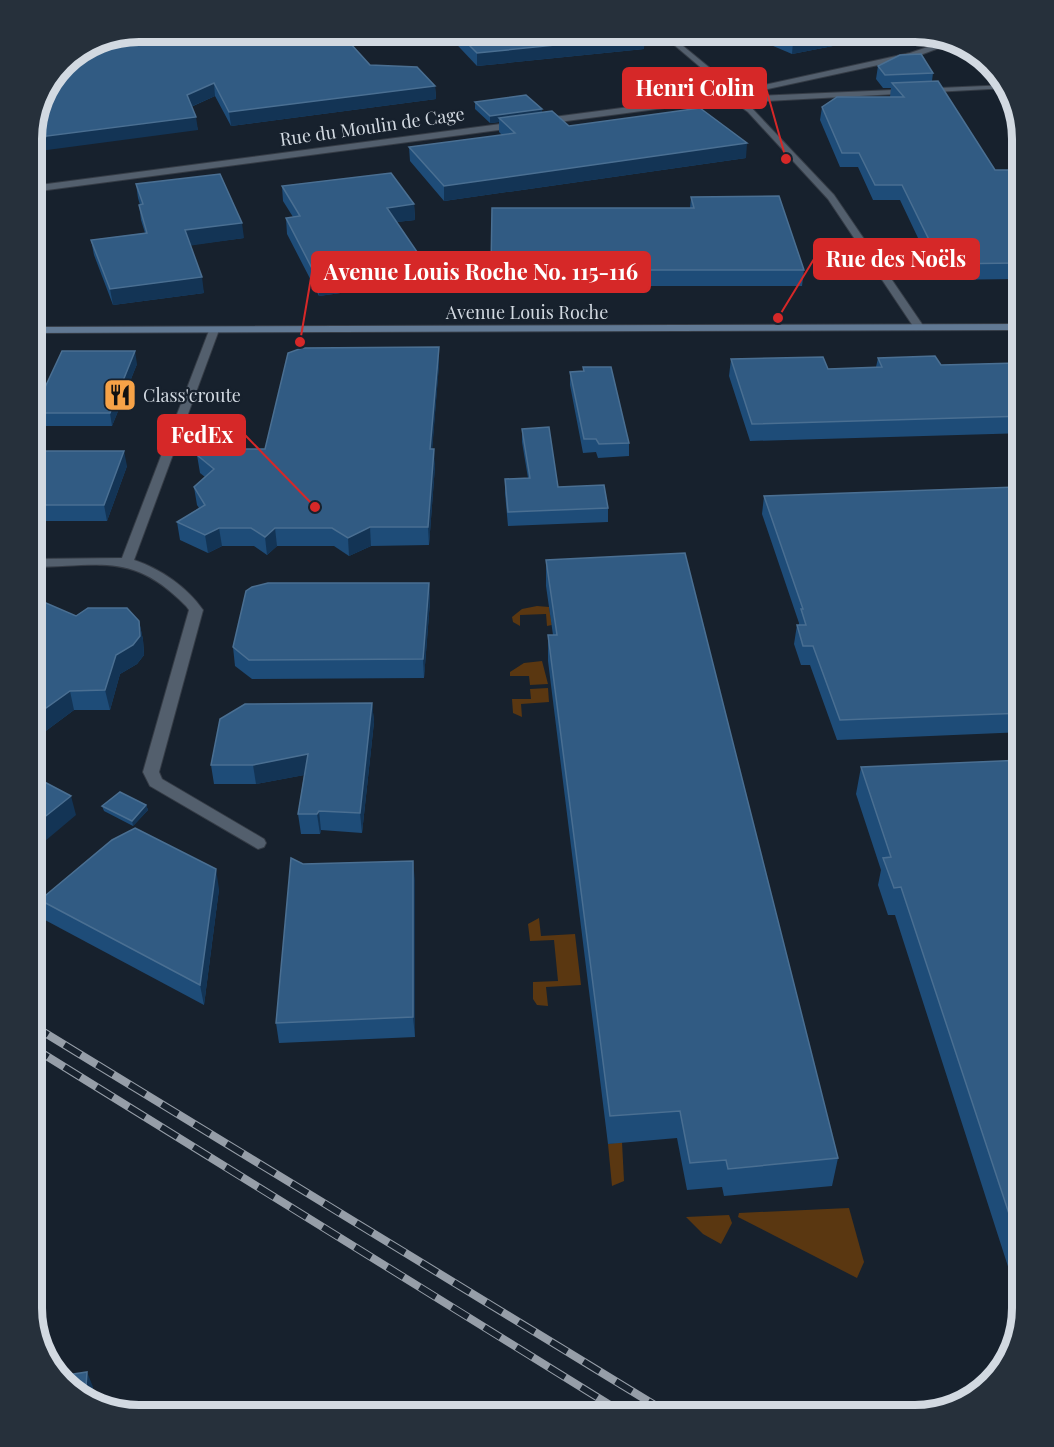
<svg xmlns="http://www.w3.org/2000/svg" width="1054" height="1447" font-family="'Playfair Display',serif">
<style>
.green{fill:#5a3711}
.lines{fill:none;stroke-linecap:round;stroke-linejoin:round}
.street-casing{stroke:#353c46;stroke-width:2}
.secondary-casing{stroke:#353c46;stroke-width:2}
.street{fill:#535f6d;fill-rule:evenodd}
.secondary{fill:#617994;fill-rule:evenodd}
.rail-casing{stroke:#969ea8;stroke-width:8}
.rail{stroke:#17212d;stroke-width:6;stroke-dasharray:19;stroke-linecap:butt}
.wall{fill:#1e4c78}
.shaded-wall{fill:#133455}
.building{fill:#315b83;stroke:#4a6f92;stroke-width:1.5}
.labels{text-anchor:middle;dominant-baseline:central;stroke-width:4.5;stroke-linejoin:round;paint-order:stroke}
.far-street-label{font-size:18px;fill:#d2d9e1;stroke:#17212d}
.far-poi-label{font-size:18px;fill:#d2d9e1;stroke:#17212d;text-anchor:start}
.rim{fill:none;stroke:#d2d9e1;stroke-width:8}
.leader{fill:none;stroke:#d62828;stroke-width:2}
.callout-dot{fill:#d62828;stroke:#17212d;stroke-width:2}
.callout{fill:#d62828;stroke:#d62828;stroke-width:2}
.callout-label{font-size:22px;text-anchor:middle;font-weight:bold;fill:#fff}
</style>
<rect width="100%" height="100%" fill="#17212d"/>
<g class="green">
<polygon points="537,606 549,607 552,625 547,626 546,614 520,615 520,626 513,622 512,617 522,609"/>
<polygon points="542,661 548,684 530,685 529,676 510,676 510,672 524,663"/>
<polygon points="548,688 549,702 521,704 522,717 513,713 512,699 531,699 530,689"/>
<polygon points="539,918 541,936 575,934 581,985 546,987 548,1006 537,1005 533,999 533,982 558,981 554,940 530,941 528,924"/>
<polygon points="622,1142 624,1181 612,1186 608,1144"/>
<polygon points="849,1208 864,1262 857,1278 738,1217 739,1213"/>
<polygon points="729,1215 732,1223 721,1244 703,1234 686,1217"/>
</g>
<g class="lines">
<g class="street-casing">
<g id="street">
<path d="M659 32H666L733 87 746 89 910 53 948 40 955 42 915 57 754 92 756 96 1008 85V88L746 102 834 195 924 327 923 329H915L828 199 748 112 737 104 729 105 717 101 32 192V186L713 96 712 92 725 88ZM733 92 748 94 749 97 729 100 720 95Z"/>
<path d="M210 328 219 330 134 560C161 569 187 587 203 610L159 772 162 779 264 839 266 843 264 847 258 849 150 786 143 772 189 610 186 606C132 551 100 567 32 567V559L122 558Z"/>
</g>
</g>
<g class="secondary-casing">
<polygon id="secondary" points="1022,324 1022,330 32,333 32,327"/>
</g>
<use href="#street" class="street"/>
<use href="#secondary" class="secondary"/>
<g class="rail-casing">
<g id="rail">
<polyline points="32,1025 671,1415"/>
<polyline points="32,1047 626,1415"/>
</g>
</g>
<use href="#rail" class="rail"/>
</g>
<g class="wall">
<polygon points="445,32 639,32 644,49 477,66"/>
<polygon points="740,32 884,32 884,36 792,54"/>
<polygon points="370,65 435,86 436,99 231,126 215,96 191,107 198,130 43,91"/>
<polygon points="878,66 933,73 932,81 995,170 1023,170 1023,279 938,280 900,200 873,200 858,167 840,167 820,120 822,107 890,97 891,88 883,88 876,79"/>
<polygon points="475,102 542,109 542,113 569,126 746,158 444,201 410,161 409,147 502,135 499,132 499,122 490,123 475,109"/>
<polygon points="136,184 244,238 190,245 204,293 113,305 94,255 91,240 145,233 141,220 139,205 140,205 138,198"/>
<polygon points="282,186 414,204 415,220 396,222 426,265 426,281 319,296 287,234 286,218 293,217 283,201"/>
<polygon points="691,197 804,270 802,286 492,286 491,270 690,208"/>
<polygon points="439,347 439,364 432,449 435,466 429,545 371,546 349,556 334,546 277,546 267,555 254,546 222,546 208,553 180,540 177,522 199,508 197,505 194,487 205,477 200,473 197,455 240,449 265,449"/>
<polygon points="878,358 941,365 1023,363 1023,433 750,441 729,376 731,359 828,369 876,367"/>
<polygon points="137,364 112,426 36,426 33,413"/>
<polygon points="583,367 629,443 629,456 598,458 596,452 583,453 570,385 570,372 583,371"/>
<polygon points="522,429 558,487 608,508 608,522 508,526 505,493 505,479 528,478 522,442"/>
<polygon points="32,451 127,466 107,521 32,521"/>
<polygon points="764,496 1023,497 1022,732 837,740 810,665 801,665 794,644 797,625 799,625 799,623 762,514"/>
<polygon points="546,560 838,1158 832,1186 724,1196 722,1187 687,1190 677,1138 608,1144 548,661 548,635 553,635 546,586"/>
<polygon points="429,583 430,601 424,678 252,679 235,666 233,647"/>
<polygon points="76,616 139,621 143,640 144,655 137,664 120,674 110,710 74,710 39,736"/>
<polygon points="372,703 374,722 362,833 321,830 320,834 301,834 298,814 304,775 256,784 214,784 211,765"/>
<polygon points="1022,760 1022,1310 895,915 888,915 878,885 881,870 856,794 861,767"/>
<polygon points="146,805 148,810 133,826 104,811 102,806"/>
<polygon points="303,864 415,880 415,1037 279,1043 276,1023"/>
<polygon points="219,889 204,1005 45,920 40,900"/>
</g>
<g class="shaded-wall">
<polygon points="847,32 884,32 884,36 792,54 793,42"/>
<polygon points="645,36 644,49 477,66 477,53"/>
<polygon points="214,83 215,96 188,108 187,95"/>
<polygon points="435,86 436,99 231,126 229,112"/>
<polygon points="542,109 542,116 499,118 499,122 490,123 490,116"/>
<polygon points="196,117 198,130 32,152 32,138"/>
<polygon points="747,143 746,158 444,201 444,186"/>
<polygon points="33,190 43,248 32,249 32,236"/>
<polygon points="414,204 415,220 388,223 387,208"/>
<polygon points="242,223 244,238 188,246 185,230"/>
<polygon points="426,265 426,281 319,296 318,280"/>
<polygon points="202,277 204,293 113,305 110,289"/>
<polygon points="439,347 439,364 431,466 430,449"/>
<polygon points="135,351 137,364 112,426 110,413"/>
<polygon points="434,449 435,466 429,545 428,527"/>
<polygon points="124,451 127,466 107,521 104,505"/>
<polygon points="370,527 371,546 349,556 348,538"/>
<polygon points="219,528 222,546 208,553 205,535"/>
<polygon points="275,528 277,546 267,555 265,537"/>
<polygon points="429,583 430,601 424,678 423,659"/>
<polygon points="139,621 143,640 144,655 137,664 120,674 110,710 105,690 116,655"/>
<polygon points="70,691 74,710 39,736 32,742 32,718"/>
<polygon points="372,703 374,722 362,833 360,813"/>
<polygon points="308,754 310,774 256,784 253,765"/>
<polygon points="71,796 76,815 32,852 32,827"/>
<polygon points="146,805 148,810 133,826 132,821"/>
<polygon points="319,811 321,830 320,834 317,814"/>
<polygon points="413,861 415,880 415,1037 413,1017"/>
<polygon points="216,869 219,889 204,1005 200,985"/>
<polygon points="87,1372 93,1387 91,1403 85,1401"/>
</g>
<g class="building">
<polygon points="139,32 340,32 370,65 417,67 435,86 229,112 214,83 187,95 196,117 32,138 32,132 43,91 68,58"/>
<polygon points="456,32 639,32 645,36 477,53"/>
<polygon points="769,32 847,32 793,42"/>
<polygon points="921,54 933,73 885,75 878,66 900,55"/>
<polygon points="938,81 995,170 1023,170 1023,263 941,264 902,185 875,185 859,153 842,153 822,107 837,97 904,97 892,83"/>
<polygon points="526,95 542,109 490,116 475,102"/>
<polygon points="700,108 747,143 444,186 409,147 515,133 499,118 552,111 569,126"/>
<polygon points="391,173 414,204 387,208 426,265 318,280 286,218 300,216 282,186"/>
<polygon points="220,174 242,223 185,230 202,277 110,289 91,240 147,233 139,205 143,204 136,184"/>
<polygon points="32,190 33,190 40,235 32,236"/>
<polygon points="779,196 804,270 491,270 492,208 694,208 691,197"/>
<polygon points="439,347 430,449 434,449 428,527 370,527 348,538 332,528 275,528 265,537 251,528 219,528 205,535 177,522 205,505 194,487 214,469 197,455 232,443 240,449 265,449 288,353 302,348"/>
<polygon points="62,351 135,351 110,413 33,413"/>
<polygon points="935,356 941,365 1023,363 1023,416 752,424 731,359 823,357 828,369 882,367 878,358"/>
<polygon points="583,367 611,367 629,443 599,444 596,439 584,439 570,372 584,371"/>
<polygon points="549,427 558,487 604,485 608,508 508,512 505,479 530,478 522,429"/>
<polygon points="32,451 124,451 104,505 32,505"/>
<polygon points="1017,487 1023,497 1022,713 840,720 813,646 803,646 797,625 806,625 801,609 803,609 764,496"/>
<polygon points="685,553 838,1158 728,1169 726,1160 690,1163 680,1111 610,1116 548,635 557,635 546,560"/>
<polygon points="268,583 429,583 423,659 249,660 233,647 246,591 252,587"/>
<polygon points="32,597 76,616 88,608 127,608 139,621 140,636 133,645 116,655 105,690 70,691 32,718"/>
<polygon points="372,703 360,813 319,811 317,814 298,814 308,754 253,765 211,765 220,719 245,704"/>
<polygon points="1022,760 1022,1253 901,887 894,888 883,858 891,857 861,767"/>
<polygon points="35,777 71,796 32,827 32,780"/>
<polygon points="120,792 146,805 132,821 102,806"/>
<polygon points="135,828 216,869 200,985 40,900 112,840"/>
<polygon points="291,858 303,864 413,861 413,1017 276,1023"/>
<polygon points="87,1372 85,1401 60,1376"/>
</g>
<defs>
<g id="restaurant-square" transform="scale(1.725)"><rect x="-9" y="-9" width="18" height="18" rx="4" fill="#f6a247" stroke="#17212d"/><path d="M-5-6h1v4h1v-4h1v4h1v-4h1v5L-1.5 .5V6h-2V.5L-5-1ZM5-6V6H3V1.5H1.5Q1.5-4 5-6Z" fill="#111"/></g>
</defs>
<g fill-rule="evenodd">
<use href="#restaurant-square" x="120" y="395"/>
</g>
<g class="labels">
<g class="far-street-label">
<text transform="translate(372 126) rotate(-8)">Rue du Moulin de Cage</text>
<text x="527" y="312">Avenue Louis Roche</text>
</g>
<g class="far-poi-label">
<text x="143" y="395">Class'croute</text>
</g>
</g>
<path d="M0 0H1054V1447H0ZM139 42H915A97 97 0 0 1 1012 139V1308A97 97 0 0 1 915 1405H139A97 97 0 0 1 42 1308V139A97 97 0 0 1 139 42Z" fill="#26303b" fill-rule="evenodd"/>
<path class="rim" d="M139 42H915A97 97 0 0 1 1012 139V1308A97 97 0 0 1 915 1405H139A97 97 0 0 1 42 1308V139A97 97 0 0 1 139 42Z"/>
<path class="leader" d="M786 159L766 88M778 318L814 259M300 342L312 272M315 507L245 435"/>
<g class="callout-dot">
<circle cx="786" cy="159" r="6"/>
<circle cx="778" cy="318" r="6"/>
<circle cx="300" cy="342" r="6"/>
<circle cx="315" cy="507" r="6"/>
</g>
<g class="callout">
<rect x="623" y="68" width="143" height="40" rx="6"/>
<rect x="814" y="239" width="165" height="40" rx="6"/>
<rect x="312" y="252" width="338" height="40" rx="6"/>
<rect x="158" y="415" width="87" height="40" rx="6"/>
</g>
<g class="callout-label">
<text x="695" y="96">Henri Colin</text>
<text x="896" y="267">Rue des Noëls</text>
<text x="481" y="280">Avenue Louis Roche No. 115-116</text>
<text x="202" y="443">FedEx</text>
</g>
</svg>
